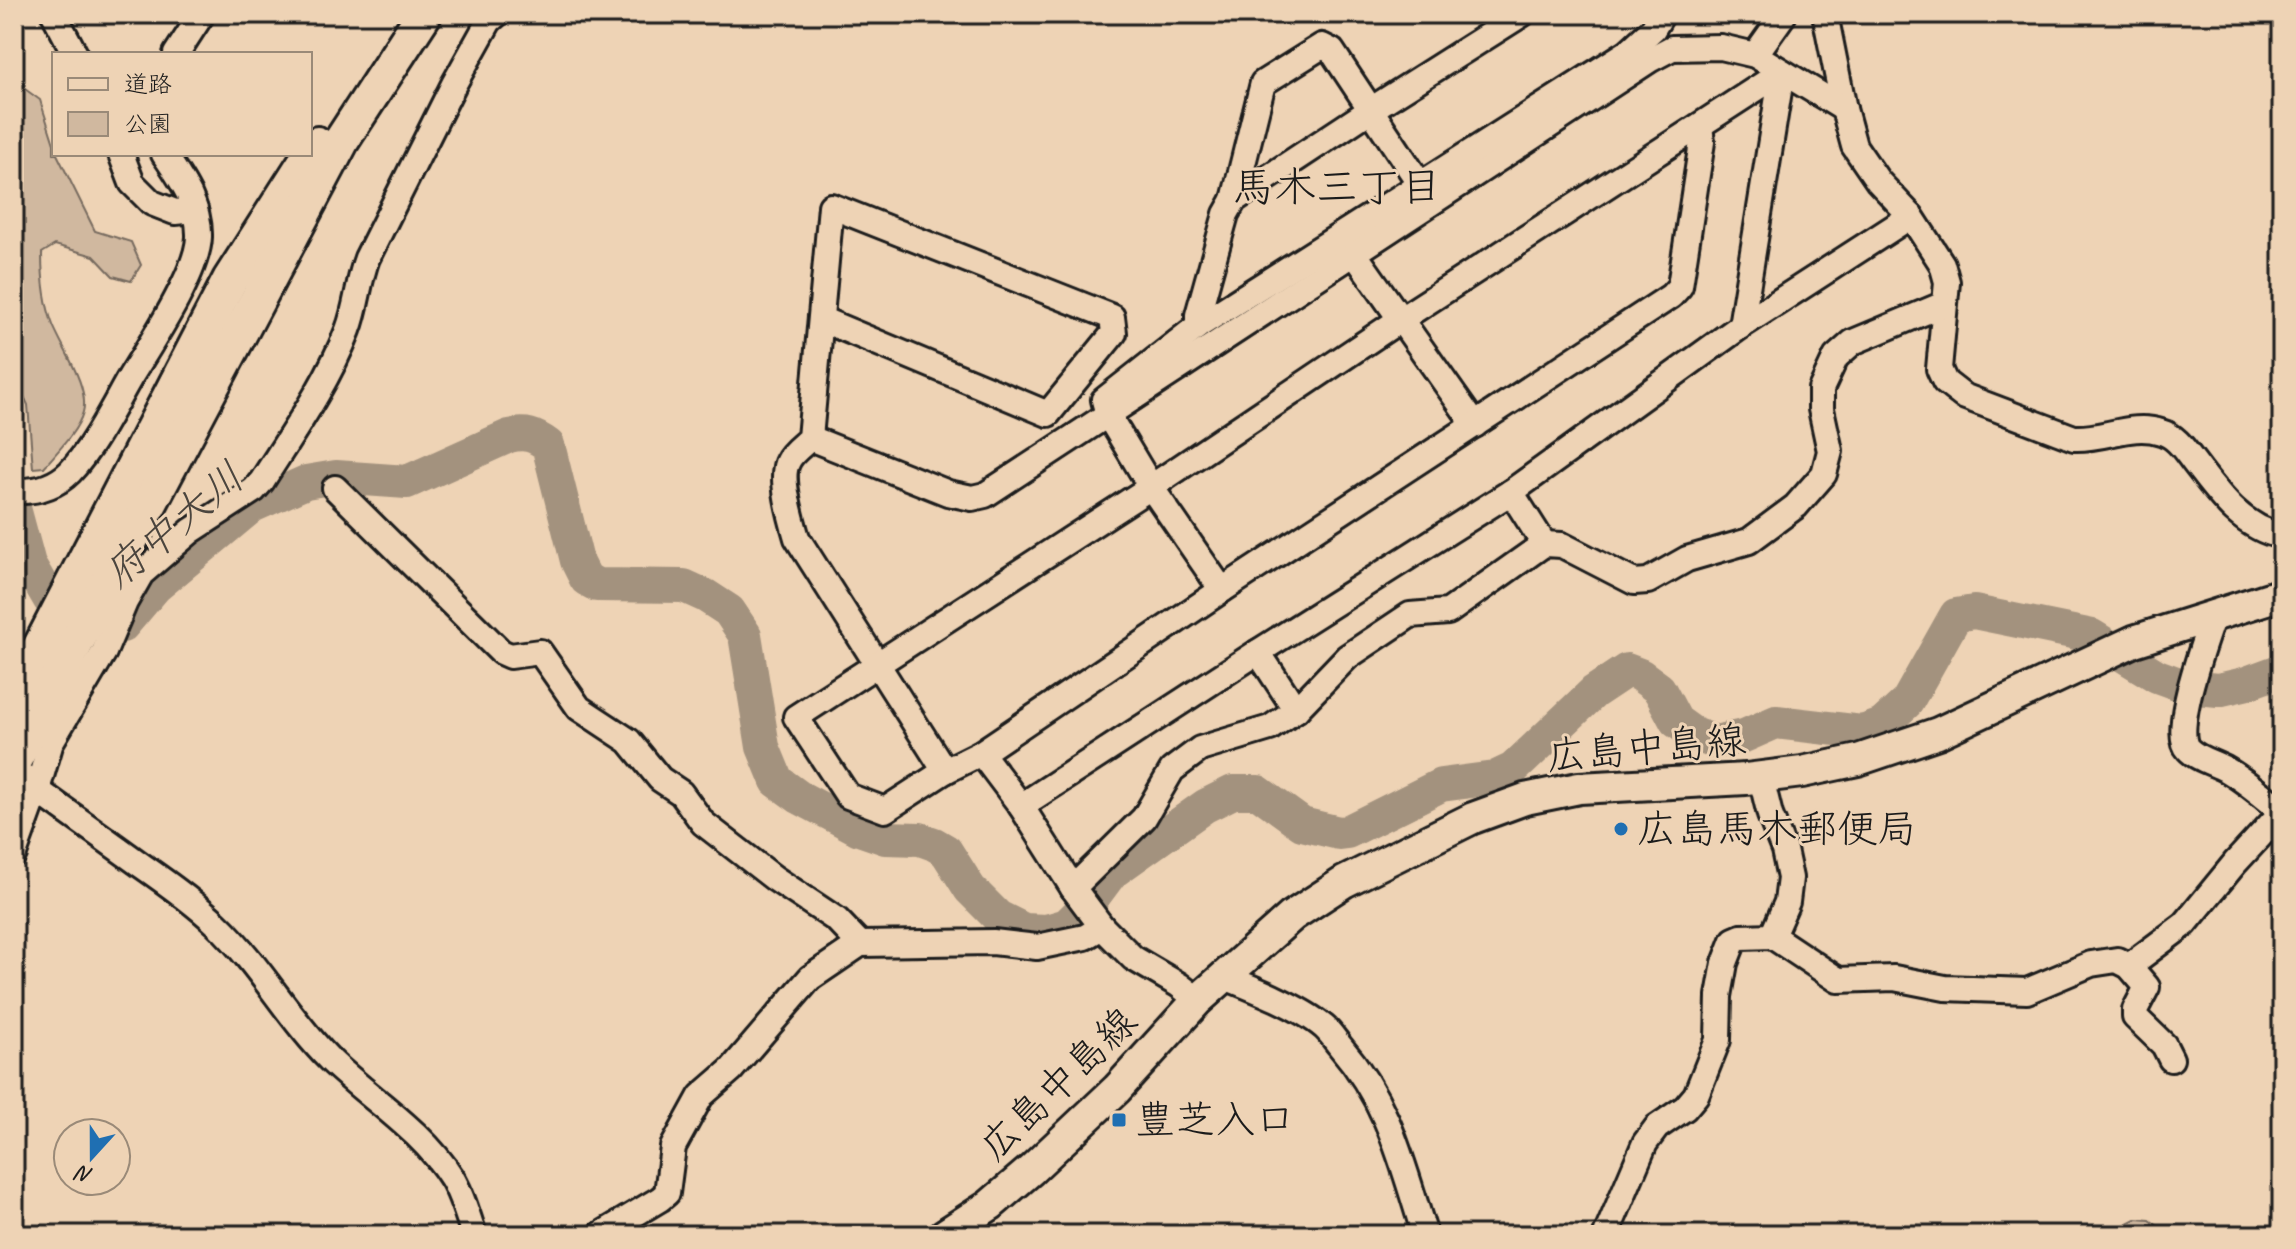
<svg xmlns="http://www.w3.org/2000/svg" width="2296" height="1249" font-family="Caveat,'Klee One',sans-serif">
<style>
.green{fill:#d0b89f;stroke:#766a5e;stroke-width:2}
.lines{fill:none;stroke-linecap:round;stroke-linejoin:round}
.river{stroke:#a3927e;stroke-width:34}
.minor-casing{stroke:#1c1c1c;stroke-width:30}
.major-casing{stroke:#1c1c1c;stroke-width:36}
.highway-casing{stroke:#1c1c1c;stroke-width:40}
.minor{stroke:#eed3b5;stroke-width:24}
.major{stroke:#eed3b5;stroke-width:30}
.highway{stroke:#eed3b5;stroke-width:34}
.poi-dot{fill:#1f6fb2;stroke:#eed3b5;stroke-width:3}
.labels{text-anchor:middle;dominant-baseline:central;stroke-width:6;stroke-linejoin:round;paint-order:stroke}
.street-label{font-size:40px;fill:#1c1c1c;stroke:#eed3b5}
.poi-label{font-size:40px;fill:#1c1c1c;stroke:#eed3b5;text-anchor:start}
.neighbourhood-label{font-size:42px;fill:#1c1c1c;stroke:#eed3b5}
.water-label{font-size:42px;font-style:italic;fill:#4b453e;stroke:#eed3b5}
</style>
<rect width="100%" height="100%" fill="#eed3b5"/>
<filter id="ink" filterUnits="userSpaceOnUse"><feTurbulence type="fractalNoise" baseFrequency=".0125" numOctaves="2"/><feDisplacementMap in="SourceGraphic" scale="16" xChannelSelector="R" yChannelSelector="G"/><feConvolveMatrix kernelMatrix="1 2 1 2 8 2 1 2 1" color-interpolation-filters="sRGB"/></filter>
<g filter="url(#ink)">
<g class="green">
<path d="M14 81 40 100 54 144V154H57L95 231 131 242 141 265 131 281 113 276 94 256 55 245 42 253C42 278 44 302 53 325 62 348 90 387 83 412 78 431 57 452 44 467L33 468 28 405 14 375Z"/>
<polygon points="2136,1219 2150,1220 2169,1235 2105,1235"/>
</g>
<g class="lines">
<path class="river" d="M14 508 29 564 50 600 104 627 122 626 155 587 252 506 306 482 336 477 407 482 509 436C526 432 534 435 548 445L577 561 586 579 597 585 684 586 706 596 729 611 745 635 763 747 777 781 799 797 859 829 885 838 920 839 934 844 946 851 970 889 998 917 1024 930 1046 931 1067 925 1088 904 1111 873 1205 806 1233 792H1258L1302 824 1339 833 1347 832 1441 785 1494 778 1513 769 1594 692 1627 670 1640 675 1659 689 1676 721 1694 734 1715 742 1744 736 1776 722 1862 732 1882 725 1907 702 1956 615 1974 612 2092 636 2157 676 2187 687 2218 690 2244 684 2282 670"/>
<g class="minor-casing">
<g id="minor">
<polyline points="54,14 75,54"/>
<path d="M1825 14 1844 109 1854 146 1878 181 1911 216 1942 264 1947 282 1939 369 1945 382 1963 396 2074 438C2103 440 2132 422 2161 432 2176 436 2184 449 2193 461 2217 492 2241 528 2282 536"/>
<polyline points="176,54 202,14"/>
<polyline points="1755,55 1784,14"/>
<polyline points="121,154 132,183 152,203 175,212 195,210"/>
<polyline points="1234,200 1263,83 1322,46 1332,51 1420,184"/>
<polyline points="1354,253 1475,425"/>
<path d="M823 320 1048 414 1114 333 1112 317 831 206 810 438C803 445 792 452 788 461 779 476 792 521 797 538L945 771 981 753 1222 590 1671 296 1680 286 1702 142 1700 126"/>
<polyline points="1198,326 1198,315 1226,214 1234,200 1372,109 1522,14"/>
<polyline points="1741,326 1782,72"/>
<polyline points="810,438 948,493 972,498 985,495 1651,59 1672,48 1721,47 1755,55 1844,109"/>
<polyline points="335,488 501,652 510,656 540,652 579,708 629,741 660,779 681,793 703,823 774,878 837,920 860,944"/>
<path d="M14 491C35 492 55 487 70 472 92 449 113 407 129 379 149 346 198 273 199 237 200 205 181 179 164 154"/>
<polyline points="1511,492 1544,544"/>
<polyline points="1222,590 1151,487 1108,415 1104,400 1198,326 1628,52 1653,29 1662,14"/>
<path d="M2213 616C2205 639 2171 732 2188 749 2197 759 2215 763 2227 770 2246 781 2264 797 2282 811"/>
<polyline points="1258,652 1296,710"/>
<polyline points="981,753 1021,806 1073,888 1102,927 1133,958 1179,985 1198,1000"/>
<polyline points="945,771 885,810 848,796 796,717 1151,487 1401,319 1782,72"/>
<path d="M26 778 37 790C72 815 106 840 141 865 167 883 194 902 217 924 260 965 288 1018 330 1060 370 1099 422 1130 452 1178 462 1195 468 1216 474 1235"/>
<polyline points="1761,778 1770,815 1784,850 1790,878 1787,902 1772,936"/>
<polyline points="1021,806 1258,652 1511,492 1741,326 1911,216"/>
<path d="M14 854 37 790 51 742 104 652 125 602 141 574 191 531 254 490 262 481C293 432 327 384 348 330 357 307 358 282 367 258L454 84 489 21 497 14"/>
<polyline points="1073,888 1144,818 1172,770 1200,749 1270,728 1296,710 1347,657 1410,615 1448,612 1544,544 1562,545 1634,582 1648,581 1687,559 1749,541 1796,506 1824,474 1830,451 1821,409 1821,389 1836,357 1853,342 1944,304"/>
<polyline points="2129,966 2185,924 2235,863 2282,812"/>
<path d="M1225 977C1255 989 1300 1007 1324 1027 1330 1032 1335 1040 1340 1046 1390 1104 1402 1164 1425 1235"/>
<polyline points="600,1235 660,1199 667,1193 673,1147 701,1096 731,1070 810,978 860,944 993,942 1037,947 1085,937 1102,927"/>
<polyline points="1606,1235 1645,1143 1657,1127 1685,1108 1696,1095 1718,1040 1719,996 1725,963 1734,940 1741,937 1772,936 1838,980 1894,978 1945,988 2027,991 2091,964 2117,960 2129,966 2147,987 2135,1010 2135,1017 2164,1045 2171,1059"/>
</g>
</g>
<g class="major-casing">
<polyline id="major" points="944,1235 990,1205 1031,1170 1117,1089 1198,1000 1292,916 1344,882 1473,818 1525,799 1579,788 1746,779 1802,772 1858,760 1938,733 2134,641 2282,594"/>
</g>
<g class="highway-casing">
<g id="highway">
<polyline points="14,698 230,280 317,144"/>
<polyline points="14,760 342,140 424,14"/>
</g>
</g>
<use href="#minor" class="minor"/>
<use href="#major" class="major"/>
<use href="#highway" class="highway"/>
</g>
</g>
<g class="poi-dot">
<circle cx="1621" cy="829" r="8"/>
<rect x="1111" y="1112" width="16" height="16" rx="4"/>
</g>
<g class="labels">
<g class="street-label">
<text transform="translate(1646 748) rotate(-5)">広島中島線</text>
<text transform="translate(1058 1084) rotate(-44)">広島中島線</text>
</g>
<g class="poi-label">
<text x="1637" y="829">広島馬木郵便局</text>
<text x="1135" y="1120">豊芝入口</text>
</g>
<g class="neighbourhood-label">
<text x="1337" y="187">馬木三丁目</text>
</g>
<g class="water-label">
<text transform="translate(174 525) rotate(-40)">府中大川</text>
</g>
</g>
<rect width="2296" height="1249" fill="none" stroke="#eed3b5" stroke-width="48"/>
<rect x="24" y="24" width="2248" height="1201" fill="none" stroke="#1c1c1c" stroke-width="3" filter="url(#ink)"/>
<rect x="52" y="52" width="260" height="104" fill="#eed3b5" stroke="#9a8a78" stroke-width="2"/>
<rect x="68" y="78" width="40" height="12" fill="#eed3b5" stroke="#9a8a78" stroke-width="2"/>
<text x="124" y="92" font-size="24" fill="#1c1c1c">道路</text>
<rect x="68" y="112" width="40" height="24" fill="#d0b89f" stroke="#9a8a78" stroke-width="2"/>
<text x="124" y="132" font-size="24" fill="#1c1c1c">公園</text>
<g transform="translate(92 1157) rotate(201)"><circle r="38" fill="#eed3b5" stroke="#9a8a78" stroke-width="2"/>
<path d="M0-6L14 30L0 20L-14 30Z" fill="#1f6fb2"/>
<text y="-12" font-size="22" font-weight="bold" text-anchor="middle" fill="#1c1c1c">N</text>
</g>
</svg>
